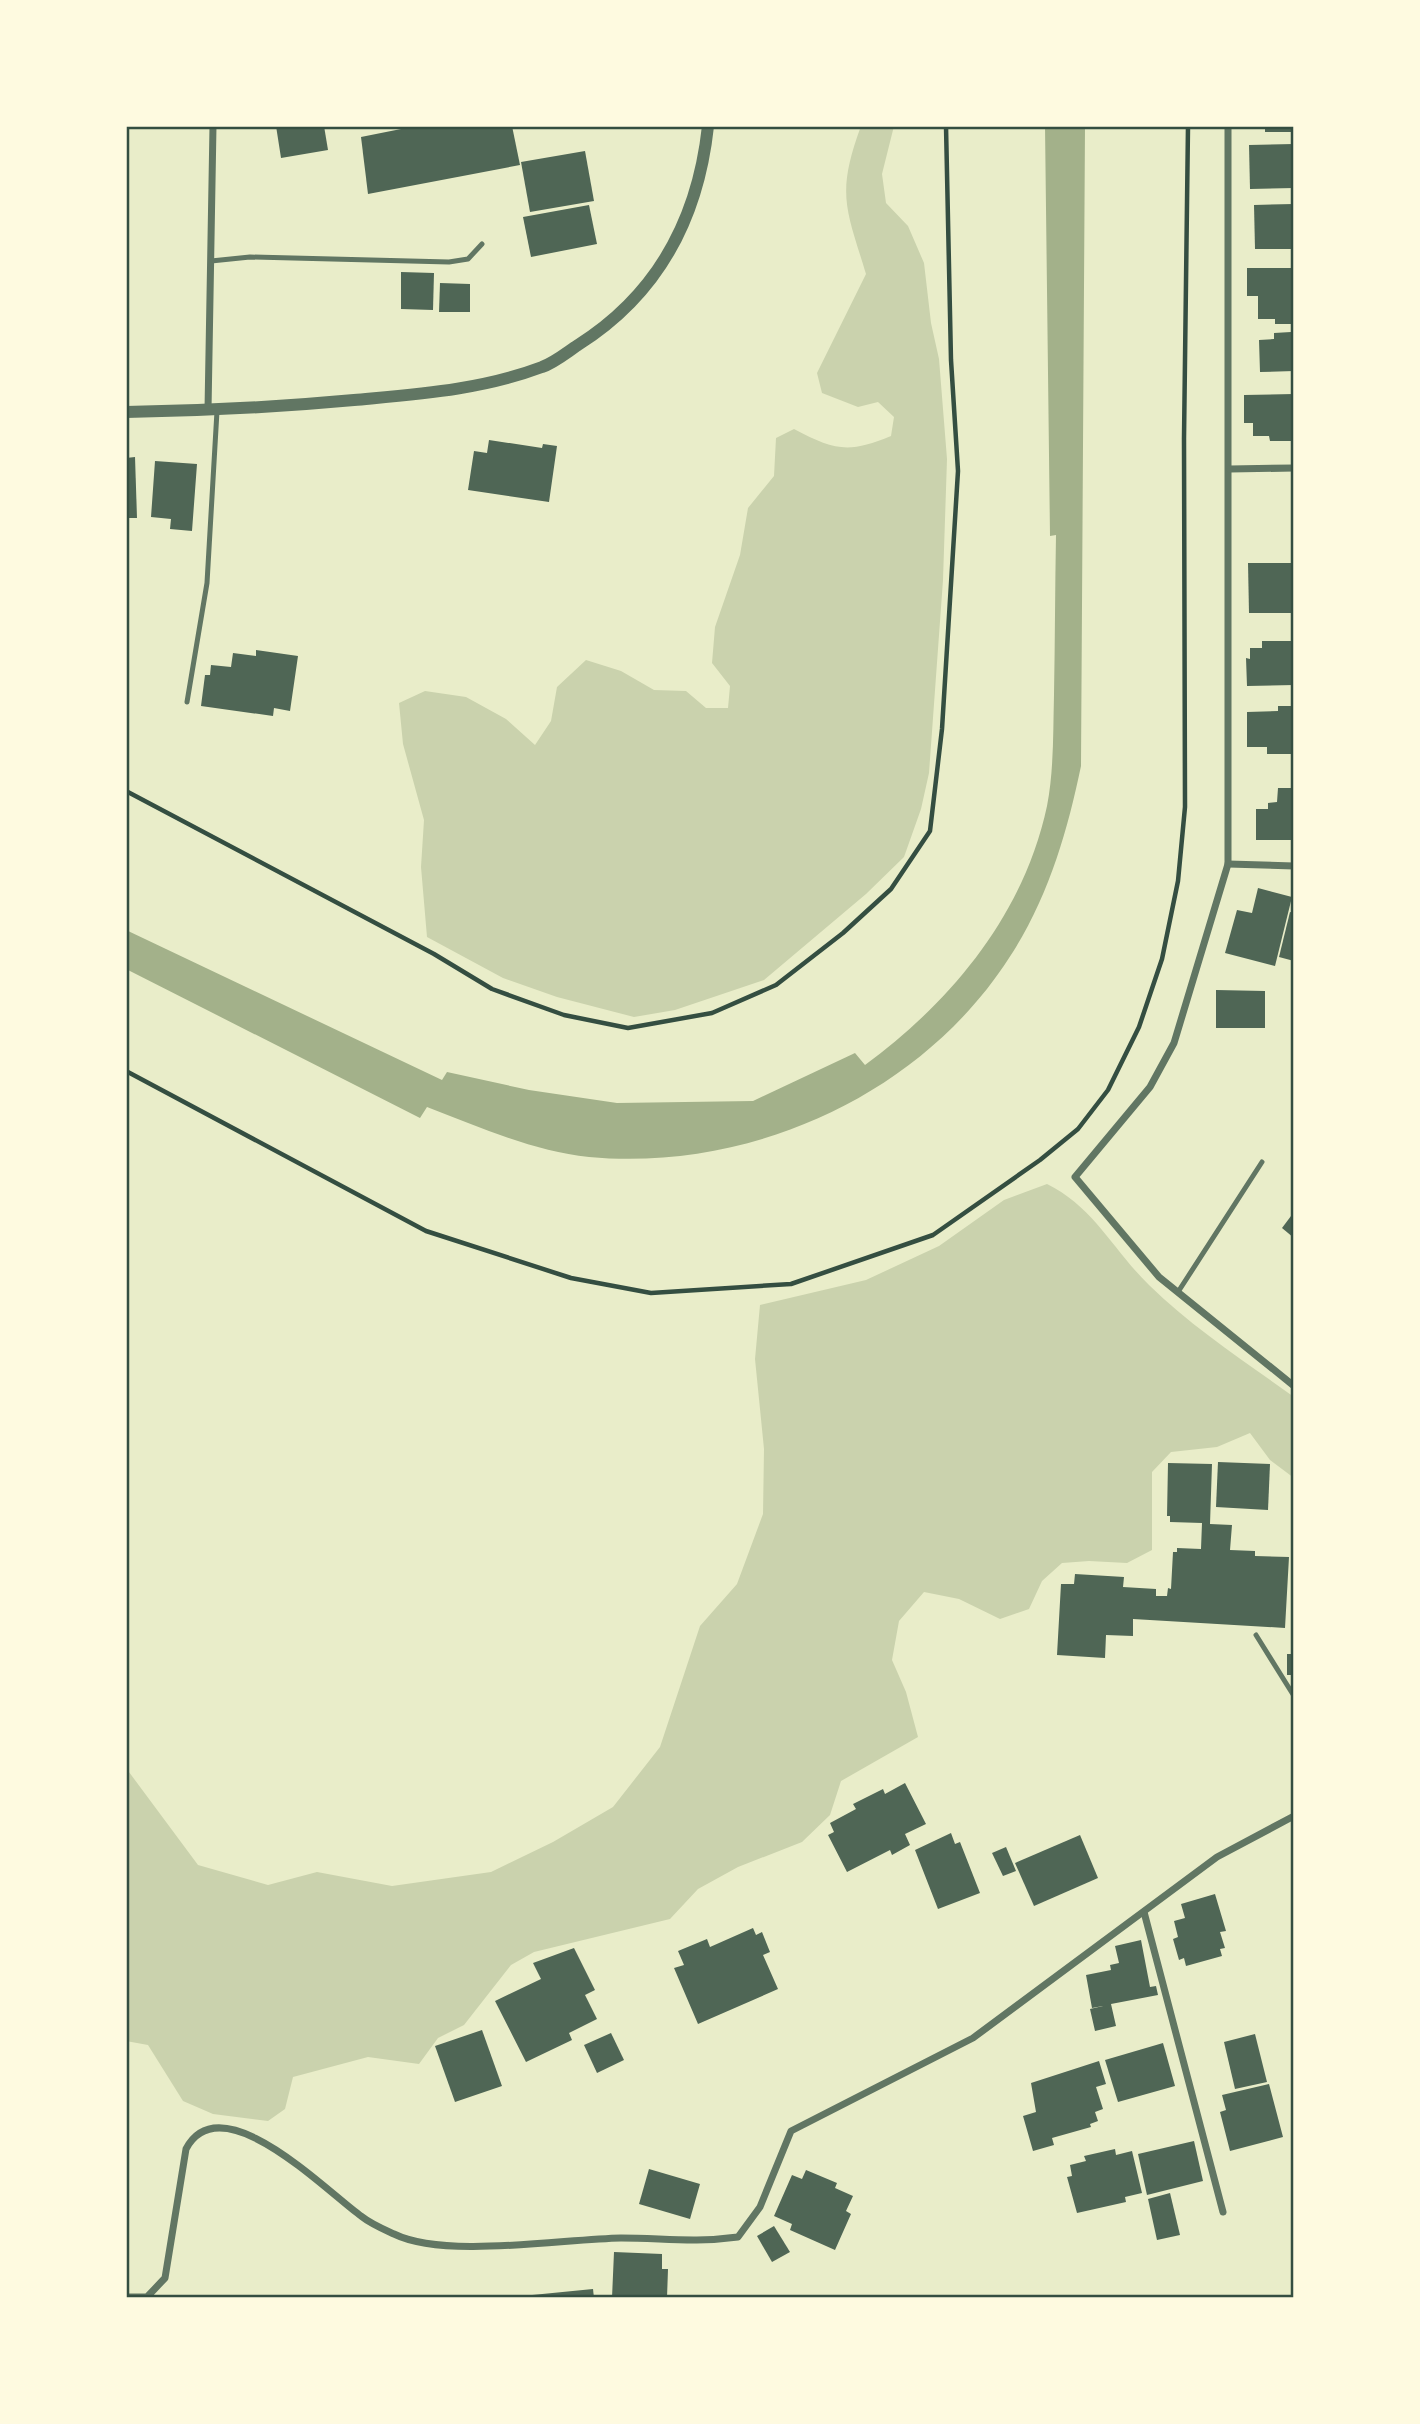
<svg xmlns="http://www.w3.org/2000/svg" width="1420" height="2424" font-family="'Source Sans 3',sans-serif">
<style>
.green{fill:#cad2ad}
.water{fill:#a3b18a}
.building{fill:#4f6655}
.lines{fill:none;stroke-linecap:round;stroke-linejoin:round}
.path{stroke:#344e41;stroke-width:4.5}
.service{stroke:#617663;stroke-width:5}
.minor{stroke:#617663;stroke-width:7}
.tertiary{stroke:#617663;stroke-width:12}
.neatline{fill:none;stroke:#344e41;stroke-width:2.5}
</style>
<rect width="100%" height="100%" fill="#e9edc9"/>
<g class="green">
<path d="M861 126H894L882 174 886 203 908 226 924 263 931 323 939 359 947 459 943 580 929 773 921 809 904 857 866 894 764 980 675 1010 634 1017 557 997 503 978 427 937 421 867 424 820 403 744 399 703 425 691 466 697 506 719 535 745 551 721 557 687 586 660 621 671 654 690 686 691 706 708H728L730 686 712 663 715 627 740 555 748 508 774 476 776 438 794 429C834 450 848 454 891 436L894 417 878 402 858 407 822 393 817 373 866 274C846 208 836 194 861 126Z"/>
<path d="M1047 1184C1094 1207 1113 1250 1149 1285 1193 1328 1244 1361 1294 1397V1478L1270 1460 1250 1433 1217 1447 1171 1452 1152 1472V1550L1127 1563 1089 1561 1062 1563 1042 1581 1029 1609 1000 1619 959 1599 924 1592 899 1621 892 1660 906 1692 918 1737 841 1781 830 1815 802 1842 738 1867 698 1889 670 1919 534 1952 511 1965 464 2025 438 2038 419 2064 368 2057 293 2077 285 2109 268 2121 213 2114 183 2101 148 2045 126 2041V1768L198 1865 268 1885 317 1872 392 1886 491 1872 553 1842 613 1807 660 1747 700 1626 737 1584 763 1514 764 1449 755 1359 760 1305 866 1280 939 1246 1004 1200Z"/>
</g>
<path class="water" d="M1045 126H1085L1081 766C1067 833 1048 899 1009 958 921 1095 750 1172 589 1157 533 1151 479 1127 427 1107L420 1118 126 969V930L442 1080 447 1072 529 1090 617 1103 753 1101 855 1053 865 1065C952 1001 1024 914 1047 806 1054 770 1053 731 1054 695 1055 641 1055 588 1056 535L1050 536Z"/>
<g class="building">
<polygon points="276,126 324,126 328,150 281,158"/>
<polygon points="416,126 512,126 520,165 368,194 361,137"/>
<rect x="1265" y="126" width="29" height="6"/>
<polygon points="1294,144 1294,188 1250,189 1249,145"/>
<polygon points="585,151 594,201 530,212 521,162"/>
<polygon points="1294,204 1294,249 1255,249 1254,205"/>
<polygon points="589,205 597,244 531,257 523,217"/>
<polygon points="1247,268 1294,268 1294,324 1275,324 1275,319 1258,319 1258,296 1247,296"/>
<polygon points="401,272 434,273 433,310 401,309"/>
<polygon points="440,283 470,284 470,312 439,312"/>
<polygon points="1291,332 1294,371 1260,372 1259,340 1274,339 1274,333"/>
<polygon points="1294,394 1294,441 1270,441 1269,436 1253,436 1253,423 1244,423 1244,395"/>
<polygon points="489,440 542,448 543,444 557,446 549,502 468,490 474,451 487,453"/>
<polygon points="135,457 137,518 126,518 126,458"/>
<polygon points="155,461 197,464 192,531 170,529 171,519 151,517"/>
<polygon points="1248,563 1294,563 1294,613 1249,613"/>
<polygon points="1262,641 1294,641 1294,685 1247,686 1246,658 1250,659 1250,648 1262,648"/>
<polygon points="256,650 298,656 290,711 274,708 273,716 201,706 205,675 210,675 211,665 231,667 233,653 256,656"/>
<polygon points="1278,706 1294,706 1294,754 1267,754 1267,747 1247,747 1247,712 1278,711"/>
<polygon points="1278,788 1294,788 1294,840 1256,840 1256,809 1268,809 1268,803 1277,802"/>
<polygon points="1258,888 1292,897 1275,966 1225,953 1237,910 1252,913"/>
<polygon points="1290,912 1294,913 1294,961 1279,957"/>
<polygon points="1216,990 1265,991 1265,1028 1216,1028"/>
<polygon points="1294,1212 1294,1238 1282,1228"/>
<polygon points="1218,1462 1270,1464 1268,1510 1216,1507"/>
<polygon points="1168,1463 1212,1464 1210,1524 1232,1525 1230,1550 1255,1551 1255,1556 1289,1557 1285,1628 1133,1619 1133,1636 1106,1635 1105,1658 1057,1655 1061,1584 1074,1584 1075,1574 1124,1577 1123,1587 1156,1589 1156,1596 1167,1596 1168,1588 1171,1589 1173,1552 1177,1552 1177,1548 1201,1549 1202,1523 1170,1522 1170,1516 1167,1516"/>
<rect x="1287" y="1654" width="7" height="21"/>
<polygon points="905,1783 926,1824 905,1834 910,1845 892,1855 890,1850 847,1872 828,1835 834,1832 830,1823 856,1809 853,1804 883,1789 885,1794"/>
<polygon points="951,1833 955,1844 960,1842 980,1893 938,1909 915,1850"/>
<polygon points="1080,1835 1098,1878 1034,1906 1015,1863"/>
<polygon points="1006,1847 1016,1871 1003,1876 992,1853"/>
<polygon points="1215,1894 1226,1931 1220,1932 1225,1948 1220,1949 1222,1956 1186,1966 1184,1958 1179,1960 1173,1939 1178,1937 1174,1921 1185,1918 1181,1904"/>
<polygon points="753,1928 756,1935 762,1932 770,1952 763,1955 778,1989 698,2024 674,1968 684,1965 678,1951 707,1939 710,1947"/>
<polygon points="1141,1940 1150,1987 1156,1986 1158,1995 1111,2004 1116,2026 1095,2031 1090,2009 1103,2006 1092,2008 1086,1975 1111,1970 1110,1965 1119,1963 1115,1946"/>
<polygon points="574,1948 595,1990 585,1995 597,2019 569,2033 572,2040 526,2062 495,2001 541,1979 533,1963"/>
<polygon points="482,2030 502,2086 455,2102 435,2046"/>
<polygon points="611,2033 624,2060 597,2073 584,2045"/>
<polygon points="1255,2034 1267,2082 1235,2089 1224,2042"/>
<polygon points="1163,2043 1175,2086 1118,2102 1105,2060"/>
<polygon points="1099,2061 1106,2084 1096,2087 1103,2109 1095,2112 1098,2121 1090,2124 1091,2127 1052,2138 1054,2145 1033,2151 1023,2116 1036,2112 1031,2083"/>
<polygon points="1269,2084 1283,2137 1230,2151 1220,2112 1226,2110 1222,2095"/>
<polygon points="1194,2141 1203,2181 1147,2195 1138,2154"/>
<polygon points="1115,2149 1116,2155 1132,2151 1142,2193 1125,2197 1126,2202 1077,2213 1067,2177 1072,2176 1070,2165 1086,2161 1084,2156"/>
<polygon points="649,2169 700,2184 690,2219 639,2204"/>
<polygon points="806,2170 837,2183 835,2188 853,2196 846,2211 851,2214 835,2250 790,2230 792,2224 774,2216 792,2175 802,2179"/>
<polygon points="1170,2193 1180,2235 1157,2240 1148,2199"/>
<polygon points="774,2226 790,2252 772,2262 757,2236"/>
<polygon points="614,2252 662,2254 662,2269 668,2269 667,2298 612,2298"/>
<polygon points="593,2289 594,2298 523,2298 522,2296"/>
</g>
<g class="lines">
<g class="path">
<polyline points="126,791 434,954 492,989 564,1015 628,1028 712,1013 776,985 843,933 891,889 930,831 942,729 958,471 951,360 946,126"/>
<polyline points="126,1071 426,1231 571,1278 651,1293 791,1284 933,1235 1040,1160 1078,1129 1108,1090 1139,1027 1162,959 1178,881 1185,807 1184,439 1188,126"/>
</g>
<g class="service">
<polyline points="211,261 250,257 449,262 468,259 482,244"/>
<polyline points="187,702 207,583 217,411"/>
<polyline points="1178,1292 1262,1162"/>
<polyline points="1256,1635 1294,1696"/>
</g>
<g class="minor">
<polyline points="1228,126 1228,864 1174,1043 1150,1087 1075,1177 1159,1277 1294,1386"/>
<polyline points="208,410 213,126"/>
<polyline points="1230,469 1294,468"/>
<polyline points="1228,864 1294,866"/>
<polyline points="1144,1912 1223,2212"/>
<path d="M126 2297H147L165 2278 186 2149C221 2083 326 2191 361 2216 371 2224 383 2229 394 2234 445 2259 562 2239 621 2238 663 2238 694 2243 738 2237L760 2207 791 2131 973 2038 1217 1857 1294 1816"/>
</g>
<path class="tertiary" d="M126 412C202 411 278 407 354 400 418 394 481 390 542 367 554 363 566 353 578 345 657 295 698 219 708 126"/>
</g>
<rect width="1420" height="2424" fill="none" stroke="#fefae0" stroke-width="256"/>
<rect x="128" y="128" width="1164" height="2168" class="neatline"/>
</svg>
